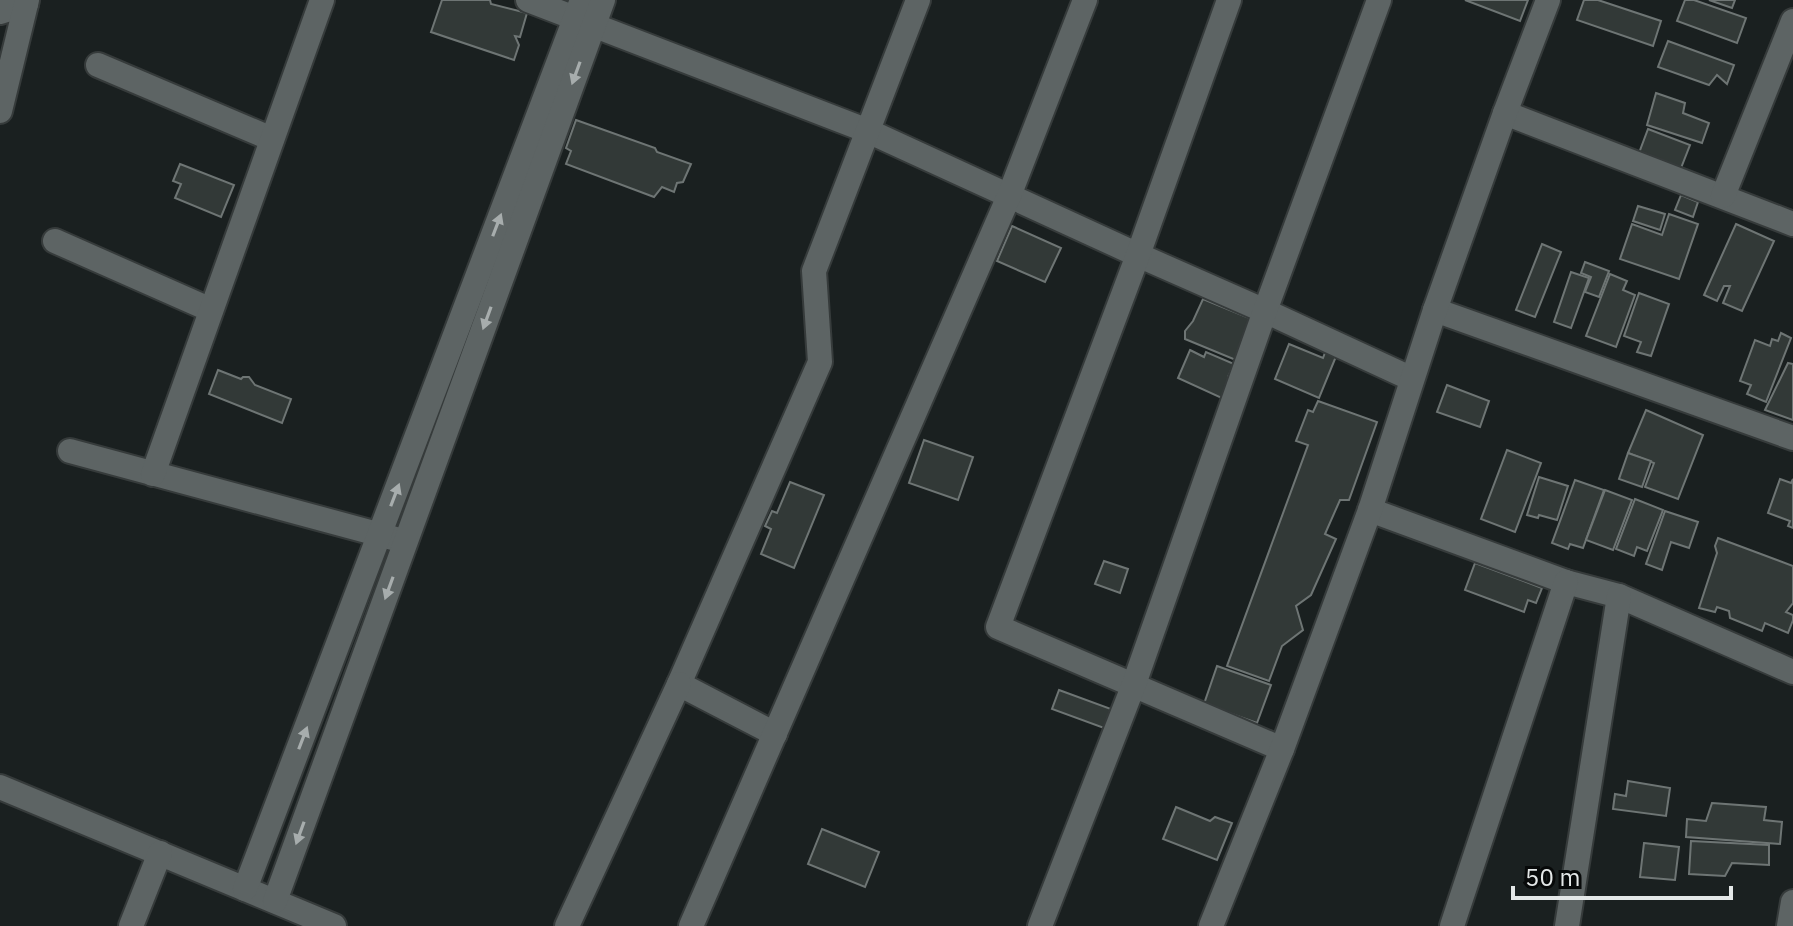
<svg xmlns="http://www.w3.org/2000/svg" width="1793" height="926" font-family="'IBM Plex Sans',sans-serif">
<style>
.building{fill:#323937;stroke:#6e7574;stroke-width:2}
.lines{fill:none;stroke-linecap:round;stroke-linejoin:round}
.minor-casing{stroke:#363b3b;stroke-width:28}
.minor{stroke:#5d6464;stroke-width:24}
.oneway{fill:#a7adad}
</style>
<rect width="100%" height="100%" fill="#1a2020"/>
<g class="building">
<polygon points="442,0 490,0 491,4 527,13 520,37 515,36 519,45 514,60 431,32"/>
<polygon points="1465,0 1528,0 1520,21"/>
<polygon points="1584,0 1598,0 1661,21 1653,46 1577,20"/>
<polygon points="1685,0 1694,0 1746,18 1737,43 1677,21"/>
<polygon points="1709,0 1735,0 1732,8"/>
<polygon points="1668,41 1734,65 1727,84 1717,75 1709,85 1658,67"/>
<polygon points="1656,93 1685,103 1683,113 1709,123 1702,143 1647,125"/>
<polygon points="576,120 655,148 657,152 691,164 683,182 677,183 674,192 662,187 654,197 566,164 571,151 566,148"/>
<polygon points="1648,129 1690,145 1681,168 1639,153"/>
<polygon points="180,164 234,185 221,217 175,198 181,184 173,181"/>
<polygon points="1681,195 1698,202 1693,217 1675,210"/>
<polygon points="1638,206 1665,214 1660,230 1633,221"/>
<polygon points="1669,214 1698,224 1679,279 1620,259 1632,224 1662,235"/>
<polygon points="1736,224 1774,241 1742,311 1723,303 1730,286 1724,286 1717,301 1704,295"/>
<polygon points="1012,226 1061,248 1045,282 997,261"/>
<polygon points="1542,244 1561,252 1535,317 1516,310"/>
<polygon points="1585,262 1609,271 1599,297 1585,292 1591,277 1581,273"/>
<polygon points="1571,272 1589,278 1571,328 1554,322"/>
<polygon points="1610,274 1627,281 1623,290 1635,295 1616,347 1586,336"/>
<polygon points="1639,293 1669,304 1651,356 1637,352 1641,342 1624,336"/>
<polygon points="1203,299 1259,322 1243,363 1185,339 1185,331 1193,321"/>
<polygon points="1781,333 1791,338 1766,402 1747,394 1751,385 1740,381 1755,340 1770,346 1772,339 1778,341"/>
<polygon points="1289,344 1323,358 1326,350 1337,354 1319,398 1275,379"/>
<polygon points="1190,350 1204,357 1206,352 1234,364 1228,377 1233,384 1226,400 1178,378"/>
<polygon points="1788,363 1793,364 1793,420 1765,410"/>
<polygon points="218,370 241,379 243,377 249,377 255,385 291,399 282,423 209,394"/>
<polygon points="1447,385 1489,401 1480,427 1437,412"/>
<polygon points="1318,401 1377,422 1349,500 1340,500 1325,534 1336,539 1311,595 1296,606 1303,630 1282,646 1269,681 1227,666 1308,445 1296,441 1308,410 1313,412"/>
<polygon points="1646,410 1703,435 1678,499 1645,487 1654,463 1628,453"/>
<polygon points="924,440 973,457 958,500 909,483"/>
<polygon points="1507,450 1541,463 1515,532 1481,519"/>
<polygon points="1628,453 1651,461 1642,487 1619,479"/>
<polygon points="1539,477 1568,486 1557,520 1539,515 1538,518 1527,515"/>
<polygon points="1780,479 1791,483 1793,479 1793,528 1788,526 1790,521 1768,513"/>
<polygon points="1575,480 1604,490 1583,548 1570,544 1568,549 1552,543"/>
<polygon points="790,482 824,495 794,568 761,554 771,529 765,526 772,511 777,513"/>
<polygon points="1605,490 1632,500 1613,550 1586,540"/>
<polygon points="1635,499 1663,510 1647,551 1637,547 1634,556 1616,549"/>
<polygon points="1665,511 1698,522 1689,548 1671,542 1662,570 1646,564"/>
<polygon points="1718,538 1793,566 1793,603 1786,612 1793,615 1793,620 1788,633 1765,623 1762,631 1730,618 1729,611 1717,607 1715,612 1699,608 1717,553 1715,546"/>
<polygon points="1104,561 1128,569 1120,593 1095,584"/>
<polygon points="1475,563 1542,588 1536,603 1528,600 1524,612 1465,590"/>
<polygon points="1217,666 1271,685 1257,723 1204,704"/>
<polygon points="1059,690 1111,709 1104,728 1052,709"/>
<polygon points="1628,781 1670,788 1666,816 1613,809 1615,794 1626,796"/>
<polygon points="1712,803 1766,807 1764,820 1782,822 1780,844 1686,837 1687,819 1706,821"/>
<polygon points="1176,807 1210,821 1215,817 1232,823 1217,860 1163,839"/>
<polygon points="822,829 879,852 865,887 808,864"/>
<polygon points="1691,841 1769,845 1769,865 1732,863 1725,876 1689,874"/>
<polygon points="1644,843 1679,847 1675,880 1640,877"/>
</g>
<g class="lines">
<g class="minor-casing">
<g id="minor">
<polyline points="528,0 868,131 1138,255 1265,311 1412,379"/>
<polyline points="1229,0 1138,255 998,627 1282,749"/>
<polyline points="0,12 26,4"/>
<polyline points="98,65 272,139"/>
<polyline points="0,111 27,0"/>
<polyline points="1505,113 1793,224"/>
<polyline points="1723,196 1793,21"/>
<polyline points="55,241 211,310"/>
<polyline points="1435,310 1793,438"/>
<polyline points="70,451 396,539"/>
<polyline points="153,474 322,0"/>
<polyline points="1370,510 1566,582 1619,596 1793,672"/>
<polyline points="775,734 679,684 820,362 814,271 918,0"/>
<polyline points="0,787 334,926"/>
<polyline points="245,889 582,0"/>
<polyline points="275,901 603,0"/>
<polyline points="131,926 160,853"/>
<polyline points="567,926 679,684"/>
<polyline points="691,926 1009,196 1085,0"/>
<polyline points="1040,926 1134,684 1265,311 1379,0"/>
<polyline points="1211,926 1282,749 1370,510 1435,310 1505,113 1548,0"/>
<polyline points="1452,926 1566,582"/>
<polyline points="1567,926 1619,596"/>
<polyline points="1789,926 1793,902"/>
</g>
</g>
<use href="#minor" class="minor"/>
</g>
<defs><path id="oneway-solid" d="M-6-.8H1V-3.2L6.5 0L1 3.2V.8H-6Z" transform="scale(2)"/></defs>
<g class="oneway">
<use href="#oneway-solid" transform="translate(576 73) rotate(110)"/>
<use href="#oneway-solid" transform="translate(497 225) rotate(-69)"/>
<use href="#oneway-solid" transform="translate(487 318) rotate(110)"/>
<use href="#oneway-solid" transform="translate(395 495) rotate(-69)"/>
<use href="#oneway-solid" transform="translate(389 588) rotate(110)"/>
<use href="#oneway-solid" transform="translate(303 738) rotate(-69)"/>
<use href="#oneway-solid" transform="translate(300 833) rotate(110)"/>
</g>
<path d="M1513 886v12h218v-12" fill="none" stroke="#e4e8e8" stroke-width="4"/>
<text x="1525" y="886" font-size="24" fill="#e4e8e8" stroke="#070909" stroke-width="6" paint-order="stroke">50 m</text>
</svg>
